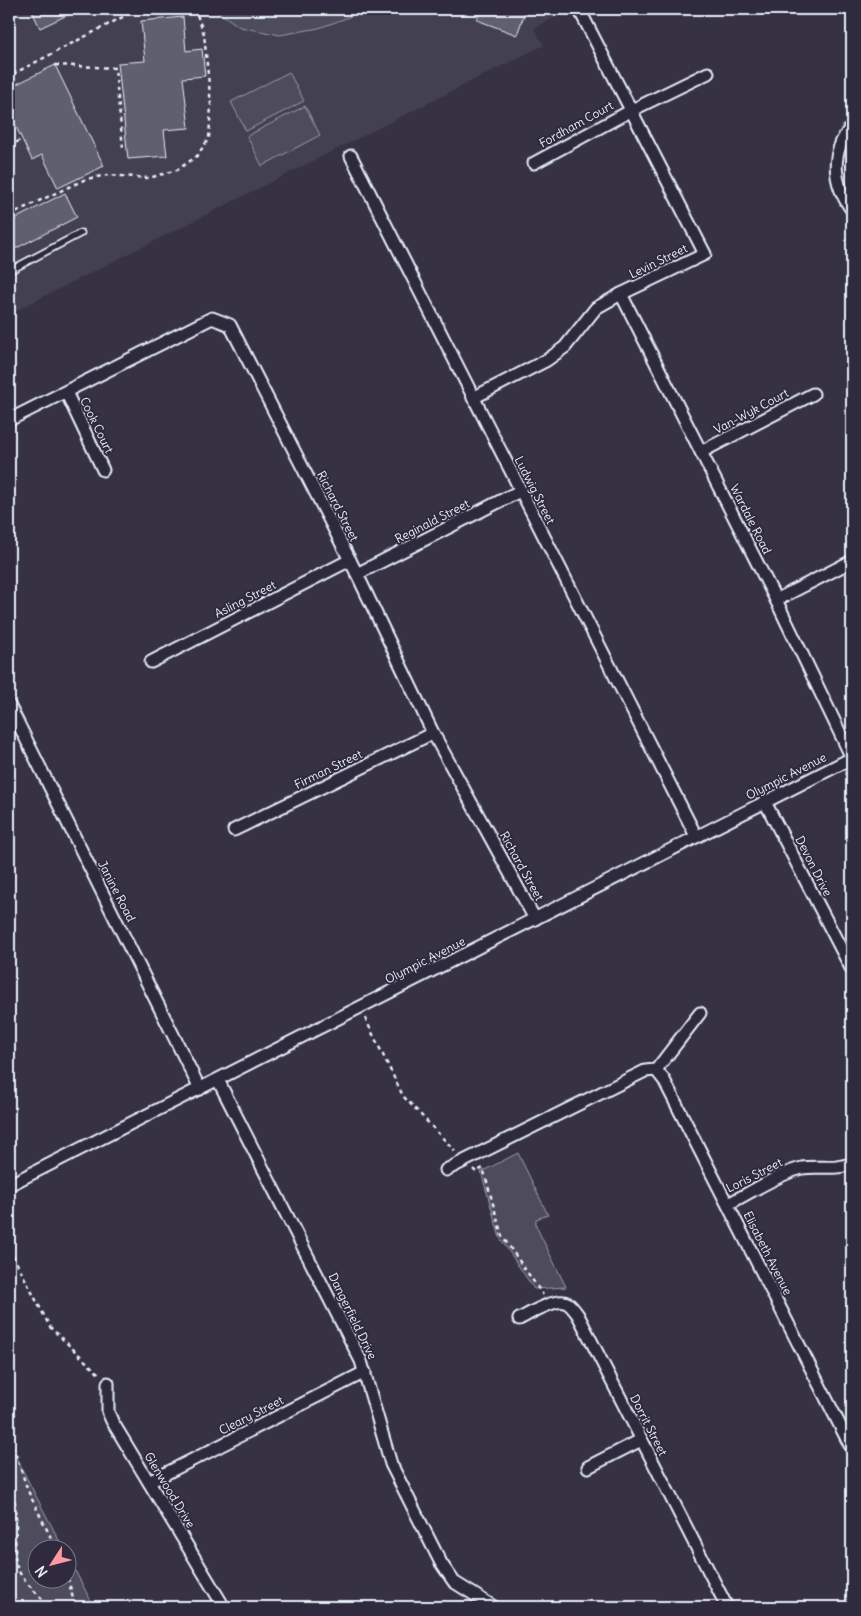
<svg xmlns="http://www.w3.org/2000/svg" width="861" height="1616" font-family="Delius,sans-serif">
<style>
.built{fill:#433f51}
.green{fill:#4d4b5c;stroke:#9a9eaa}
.building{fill:#605e6e;stroke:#e8f1f8}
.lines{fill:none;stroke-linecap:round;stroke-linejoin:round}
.lane-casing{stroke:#e8f1f8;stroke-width:9}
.street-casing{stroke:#e8f1f8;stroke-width:15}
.path{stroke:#e8f1f8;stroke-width:2.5;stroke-dasharray:4 4;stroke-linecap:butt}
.lane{stroke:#2f2a3d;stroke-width:5.5}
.street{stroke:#2f2a3d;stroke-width:11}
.labels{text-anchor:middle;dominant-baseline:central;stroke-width:4;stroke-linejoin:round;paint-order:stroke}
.street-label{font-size:12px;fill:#e8f1f8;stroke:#2f2a3d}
</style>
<rect width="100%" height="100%" fill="#363244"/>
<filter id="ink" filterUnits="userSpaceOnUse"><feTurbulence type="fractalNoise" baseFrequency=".02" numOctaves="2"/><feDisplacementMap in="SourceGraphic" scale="10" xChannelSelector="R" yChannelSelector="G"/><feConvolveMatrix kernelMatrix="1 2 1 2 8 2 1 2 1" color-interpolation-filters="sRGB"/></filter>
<g filter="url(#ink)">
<polygon class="built" points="9,9 560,9 563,13 534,28 544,45 9,314"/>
<g class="green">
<polygon points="214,9 360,9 349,17 319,28 280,35 240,27"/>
<polygon points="289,72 304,101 246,131 231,102"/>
<polygon points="305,106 320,135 262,166 247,136"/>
<polygon points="518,1153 548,1215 536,1219 536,1226 566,1287 534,1289 500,1238 481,1172"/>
<polygon points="9,1444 63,1548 38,1548 38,1578 68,1578 68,1557 94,1607 9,1607"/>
</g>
<g class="building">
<polygon points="31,9 80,9 40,28"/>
<polygon points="481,9 526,9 517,35 477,20"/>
<polygon points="183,17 186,51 202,49 205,76 183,78 189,128 164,130 167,156 128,159 118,63 145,61 141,21"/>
<polygon points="55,65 104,166 58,188 42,155 32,160 9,112 9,88"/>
<polygon points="65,193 77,217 9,252 9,222"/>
</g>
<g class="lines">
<g class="lane-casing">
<polyline id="lane" points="9,271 81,233"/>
</g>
<g class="street-casing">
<g id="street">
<path d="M852 126C830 152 832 183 852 210"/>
<polyline points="351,156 696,836"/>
<polyline points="534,163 632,110 708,73"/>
<polyline points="621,294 776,600 852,758"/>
<polyline points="66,392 103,470"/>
<polyline points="473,398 547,360 565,347 596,308 621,294 705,254 579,9"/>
<polyline points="9,420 212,318 230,325 357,574 433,733 535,919"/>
<polyline points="701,452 813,394"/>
<polyline points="357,574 520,491"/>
<polyline points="776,600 852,561"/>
<polyline points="151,662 350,560"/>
<polyline points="9,705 200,1089"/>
<polyline points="765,802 852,970"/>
<polyline points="234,830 433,733"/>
<polyline points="656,1070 664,1080 852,1449"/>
<polyline points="218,1080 361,1361 391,1464 441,1563 454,1582 494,1607"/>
<polyline points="446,1170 645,1071 656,1070 700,1013"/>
<polyline points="9,1185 852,758"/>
<path d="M728 1204C748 1194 782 1172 802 1168 819 1165 836 1171 852 1163"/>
<path d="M519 1319C529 1314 557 1297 567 1303 571 1305 575 1311 578 1315L727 1607"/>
<polyline points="108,1383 108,1412 112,1421 224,1607"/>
<polyline points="588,1467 641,1440"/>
<polyline points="149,1482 365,1372"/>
</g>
</g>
<g class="path">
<polyline points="55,65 115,68 123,148"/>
<polyline points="13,74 138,9"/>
<polyline points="9,147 22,139"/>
<polyline points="9,215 86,179 108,175 149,178 177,170 197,156 209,138 211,105 204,34 195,9"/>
<polyline points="365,1018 403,1096 455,1151"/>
<polyline points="473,1169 476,1172 483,1168 502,1236 543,1295"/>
<polyline points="9,1248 50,1327 100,1375"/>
<polyline points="9,1439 15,1452 28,1491 56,1548"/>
<path d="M9 1477C14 1492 17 1511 16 1527 16 1540 13 1554 17 1567 23 1583 39 1593 48 1607"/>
<polyline points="68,1578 75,1607"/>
</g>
<use href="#lane" class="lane"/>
<use href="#street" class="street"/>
</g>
</g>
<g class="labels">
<g class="street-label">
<text transform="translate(576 124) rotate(-29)">Fordham Court</text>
<text transform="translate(658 261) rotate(-26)">Levin Street</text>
<text transform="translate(751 411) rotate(-28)">Van-Wyk Court</text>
<text transform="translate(97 425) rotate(64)">Cook Court</text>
<text transform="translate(535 490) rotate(63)">Ludwig Street</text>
<text transform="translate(338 506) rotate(63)">Richard Street</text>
<text transform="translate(751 519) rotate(63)">Wardale Road</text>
<text transform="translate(432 521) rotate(-27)">Reginald Street</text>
<text transform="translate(245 599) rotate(-27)">Asling Street</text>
<text transform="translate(328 769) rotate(-26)">Firman Street</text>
<text transform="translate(786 776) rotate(-27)">Olympic Avenue</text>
<text transform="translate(522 866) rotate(61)">Richard Street</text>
<text transform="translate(814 866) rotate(63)">Devon Drive</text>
<text transform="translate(117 891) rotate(63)">Janine Road</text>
<text transform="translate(425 960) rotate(-27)">Olympic Avenue</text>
<text transform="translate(754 1175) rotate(-27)">Loris Street</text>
<text transform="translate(768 1253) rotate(63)">Elisabeth Avenue</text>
<text transform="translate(353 1316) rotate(64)">Dangerfield Drive</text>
<text transform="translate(251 1415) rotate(-27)">Cleary Street</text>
<text transform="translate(649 1425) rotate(63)">Dorrit Street</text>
<text transform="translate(170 1490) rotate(59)">Glenwood Drive</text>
</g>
</g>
<rect width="861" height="1616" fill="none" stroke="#2f2a3d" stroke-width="30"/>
<rect x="15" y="15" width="831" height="1586" fill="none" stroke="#e8f1f8" stroke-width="2" filter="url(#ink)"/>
<g transform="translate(52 1564) rotate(234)"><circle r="24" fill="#2f2a3d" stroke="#797a88"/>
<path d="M0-4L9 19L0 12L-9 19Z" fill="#ff9aa2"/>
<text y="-8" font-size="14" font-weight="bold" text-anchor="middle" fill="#e8f1f8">N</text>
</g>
</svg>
